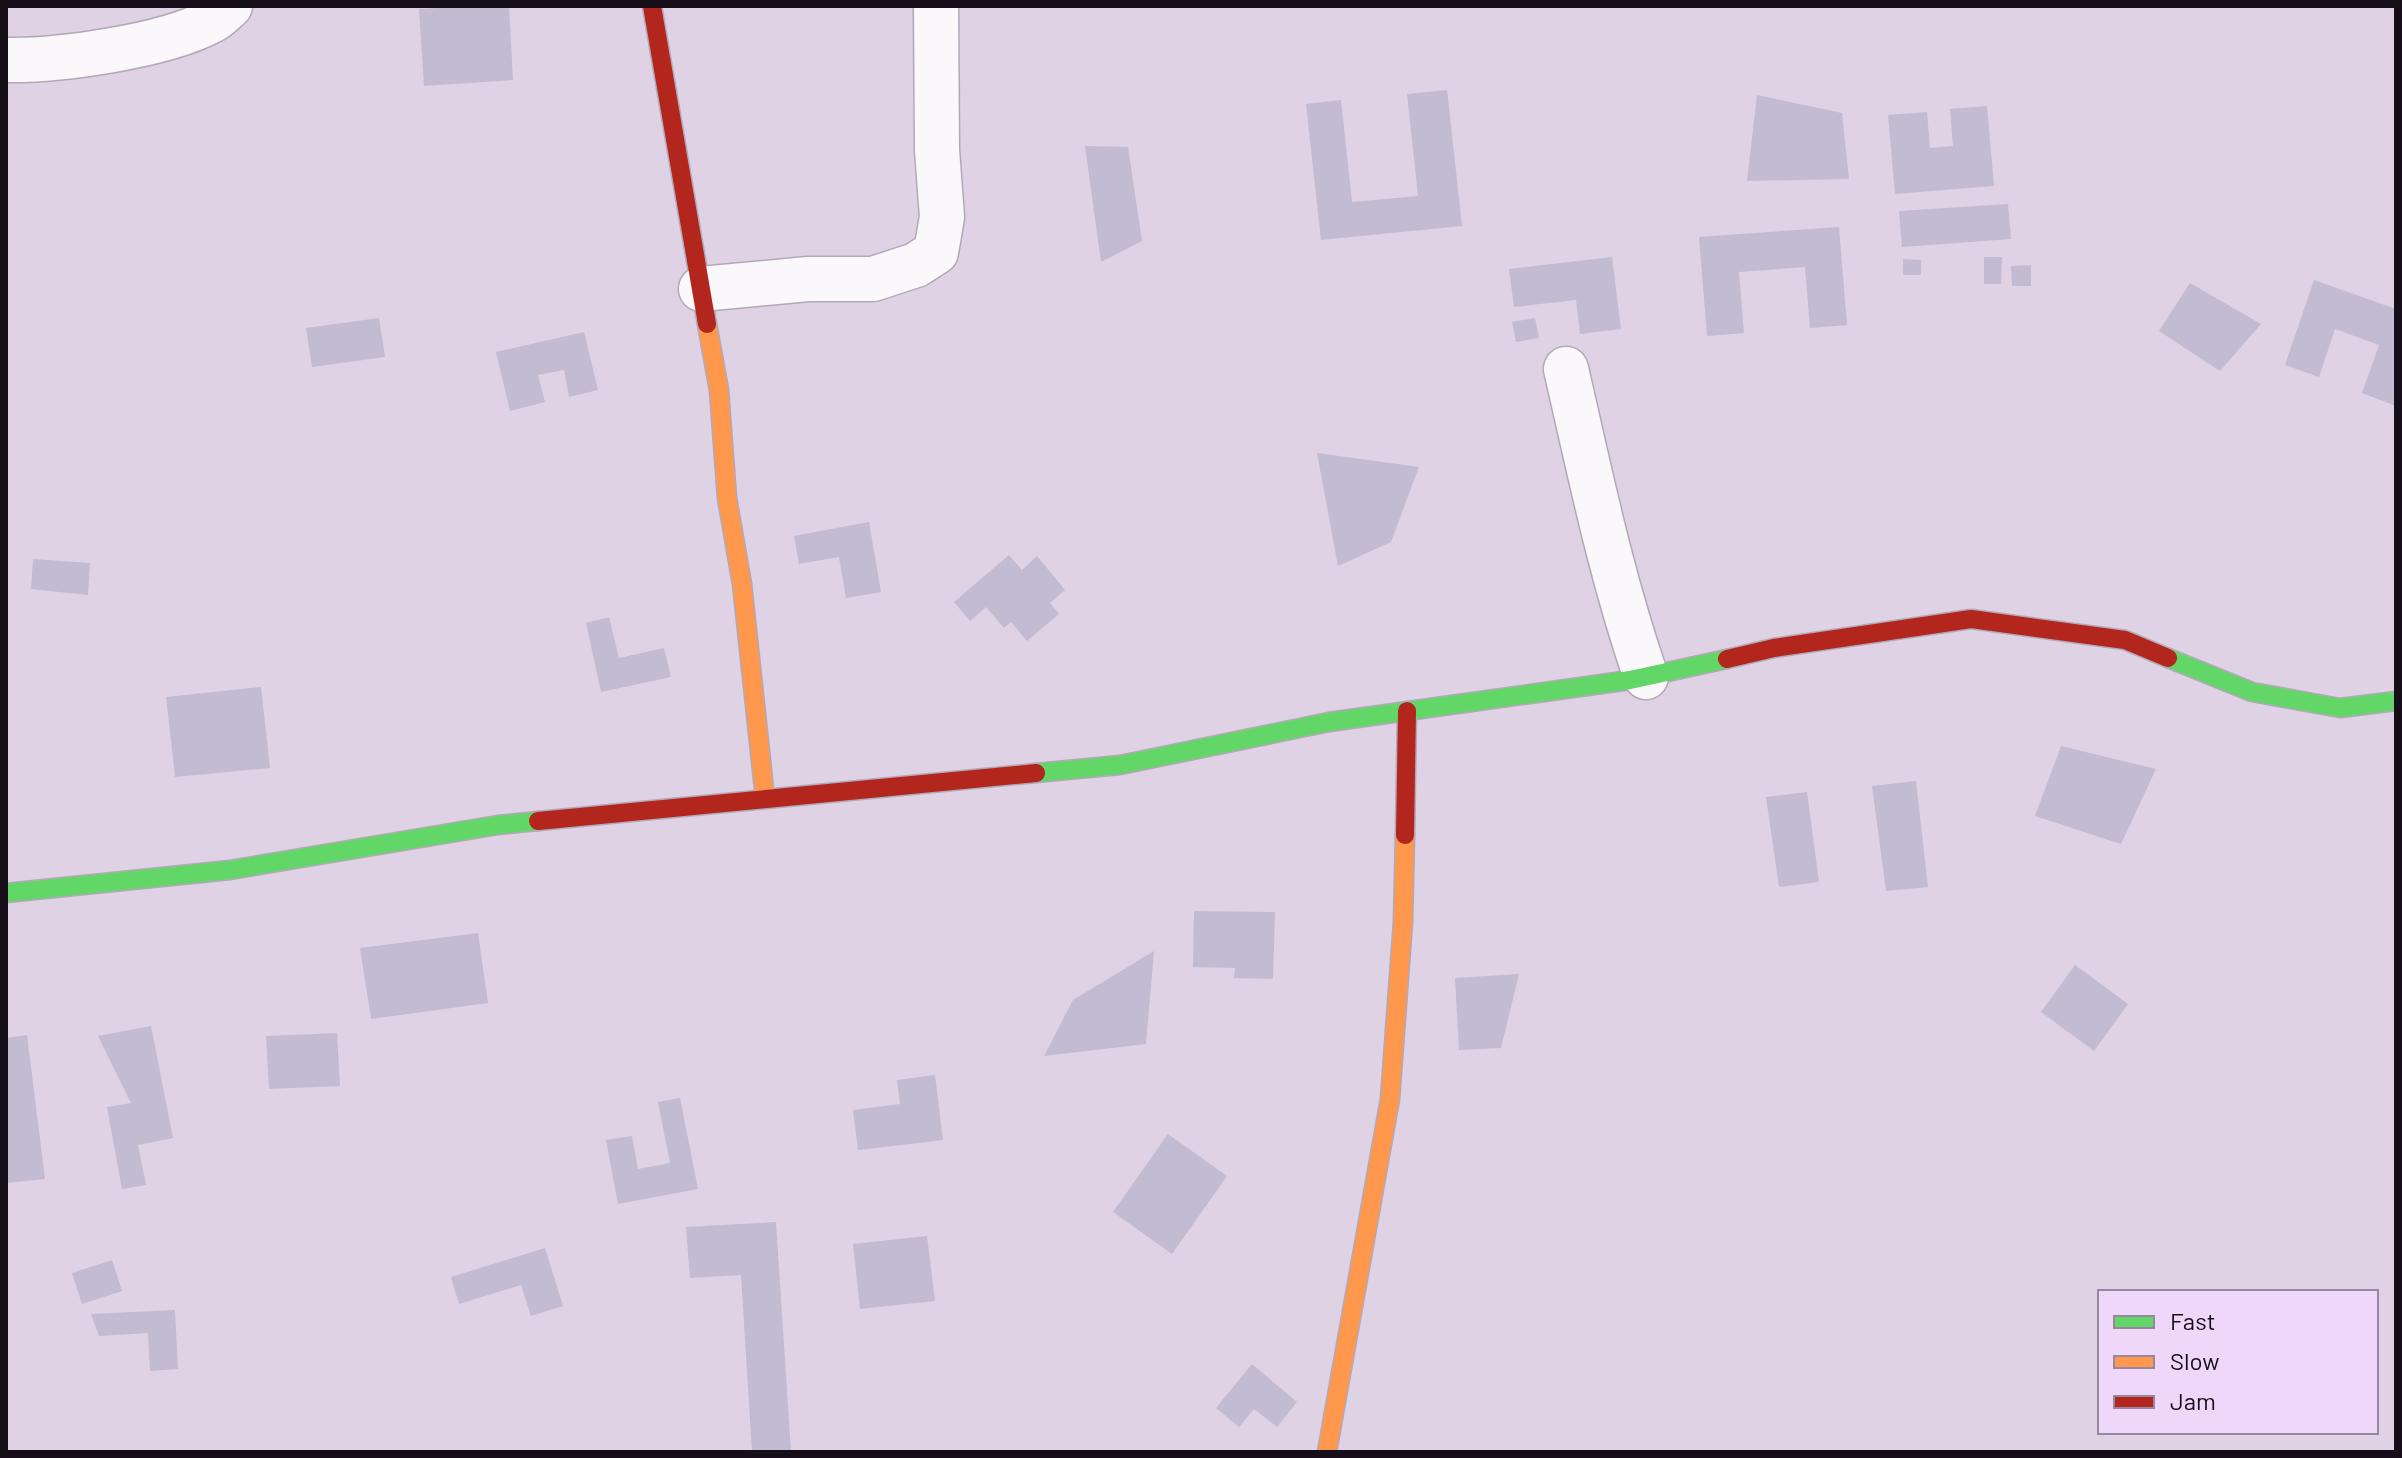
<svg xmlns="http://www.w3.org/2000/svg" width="2402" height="1458" font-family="Barlow,sans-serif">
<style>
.building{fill:#c3bbd1}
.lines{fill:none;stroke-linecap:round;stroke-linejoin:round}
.street-casing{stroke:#b2a9b7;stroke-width:47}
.fast-casing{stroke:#b2a9b7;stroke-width:21}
.slow-casing{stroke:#b2a9b7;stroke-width:21}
.jam-casing{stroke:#b2a9b7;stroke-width:21}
.street{stroke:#faf8fb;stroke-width:44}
.fast{stroke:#63d668;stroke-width:18}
.slow{stroke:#ff974d;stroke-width:18}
.jam{stroke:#b3261e;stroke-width:18}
</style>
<rect width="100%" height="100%" fill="#ded2e4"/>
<g class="building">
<polygon points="476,6 509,6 513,80 424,86 419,9"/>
<polygon points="1447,90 1462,226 1321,240 1306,104 1341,100 1352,202 1418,196 1407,94"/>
<polygon points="1757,95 1842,113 1849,179 1747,181"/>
<polygon points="1987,106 1994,186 1895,194 1888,115 1927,112 1930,148 1953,146 1950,109"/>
<polygon points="1085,146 1128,147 1142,241 1101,262"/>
<polygon points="2008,204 2011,239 1902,247 1899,211"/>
<polygon points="1839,227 1847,325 1810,328 1805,267 1739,272 1744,333 1707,336 1699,237"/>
<polygon points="1612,257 1621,329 1580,334 1576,300 1514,307 1509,269"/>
<polygon points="1984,257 2002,257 2001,284 1984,284"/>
<polygon points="1903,259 1921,260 1921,275 1903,275"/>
<polygon points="2031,265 2031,286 2012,286 2011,266"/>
<polygon points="2314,280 2396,309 2396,406 2362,393 2379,345 2335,329 2319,377 2285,365"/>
<polygon points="2190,283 2261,324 2220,371 2159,331"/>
<polygon points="379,318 385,357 312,367 306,328"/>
<polygon points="1535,318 1539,338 1516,342 1512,322"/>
<polygon points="584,332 598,390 569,397 564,370 538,375 545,402 510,411 496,352"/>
<polygon points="1317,453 1419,467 1391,542 1338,566"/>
<polygon points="869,522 881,592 846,598 839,557 799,564 794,536"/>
<polygon points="1009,555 1022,570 1037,556 1065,590 1050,603 1059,614 1027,641 1011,622 1004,628 986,607 970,621 954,602"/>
<polygon points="33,559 90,563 88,595 31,589"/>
<polygon points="609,617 619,658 664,648 671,677 601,692 586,623"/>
<polygon points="261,687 270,768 175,777 166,697"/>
<polygon points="2061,746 2156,769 2121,844 2035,816"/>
<polygon points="1916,781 1928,887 1886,891 1872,786"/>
<polygon points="1807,792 1819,882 1779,887 1766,797"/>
<polygon points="1194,911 1275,912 1273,979 1234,978 1235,968 1193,967"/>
<polygon points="478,933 488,1003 371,1019 360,948"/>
<polygon points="1154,951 1146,1044 1044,1056 1073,1000"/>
<polygon points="2075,965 2128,1004 2094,1051 2041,1012"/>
<polygon points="1519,974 1501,1048 1459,1050 1455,978"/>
<polygon points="151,1026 173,1138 138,1145 146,1185 122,1189 107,1107 131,1103 98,1036"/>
<polygon points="337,1033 340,1086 269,1089 266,1036"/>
<polygon points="27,1035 45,1179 6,1183 6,1038"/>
<polygon points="935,1075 943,1140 858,1150 853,1110 900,1104 897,1080"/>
<polygon points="680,1098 698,1189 618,1204 606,1140 632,1136 638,1169 670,1163 658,1102"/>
<polygon points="1168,1134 1227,1176 1172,1254 1113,1212"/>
<polygon points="776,1222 791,1452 752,1452 741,1275 690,1278 686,1227"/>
<polygon points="927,1236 935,1301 860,1309 853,1244"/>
<polygon points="545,1248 563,1306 531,1316 521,1285 459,1304 451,1277"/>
<polygon points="112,1260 122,1291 82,1304 72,1273"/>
<polygon points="175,1310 178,1369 150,1371 148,1333 99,1336 91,1314"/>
<polygon points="1252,1364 1297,1402 1277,1427 1254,1409 1239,1427 1216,1408"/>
</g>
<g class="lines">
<g class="street-casing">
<g id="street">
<path d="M6 60C59 61 165 46 211 21 218 18 224 11 230 6"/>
<polyline points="701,289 808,279 873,279 916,265 936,252 942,217 937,150 936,6"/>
<path d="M1566 369C1590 473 1611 576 1646 677"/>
</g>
</g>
<g class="fast-casing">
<g id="fast">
<polyline points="2168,658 2252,692 2340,708 2396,701"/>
<polyline points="1036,773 1120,765 1329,722 1630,680 1727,659"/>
<polyline points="6,893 230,870 498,825 538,821"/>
</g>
</g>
<g class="slow-casing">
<g id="slow">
<polyline points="707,324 719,390 727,498 742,584 765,798"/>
<polyline points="1327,1452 1390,1099 1403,922 1405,835"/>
</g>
</g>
<g class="jam-casing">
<g id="jam">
<polyline points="652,6 707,324"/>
<polyline points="1727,659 1774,648 1971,619 2125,640 2168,658"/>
<polyline points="538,821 1036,773"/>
<polyline points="1405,835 1407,711"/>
</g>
</g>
<use href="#street" class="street"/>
<use href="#fast" class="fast"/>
<use href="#slow" class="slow"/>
<use href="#jam" class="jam"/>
</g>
<rect width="2402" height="1458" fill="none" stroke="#150d18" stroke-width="16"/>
<rect x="2098" y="1290" width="280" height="144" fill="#eed7f9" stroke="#97869f" stroke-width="2"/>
<rect x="2114" y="1316" width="40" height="12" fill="#63d668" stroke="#97869f" stroke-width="2"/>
<text x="2170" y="1330" font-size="24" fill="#150d18">Fast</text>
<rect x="2114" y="1356" width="40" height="12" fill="#ff974d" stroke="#97869f" stroke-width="2"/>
<text x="2170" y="1370" font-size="24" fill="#150d18">Slow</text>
<rect x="2114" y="1396" width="40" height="12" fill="#b3261e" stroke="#97869f" stroke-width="2"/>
<text x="2170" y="1410" font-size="24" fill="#150d18">Jam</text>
</svg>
